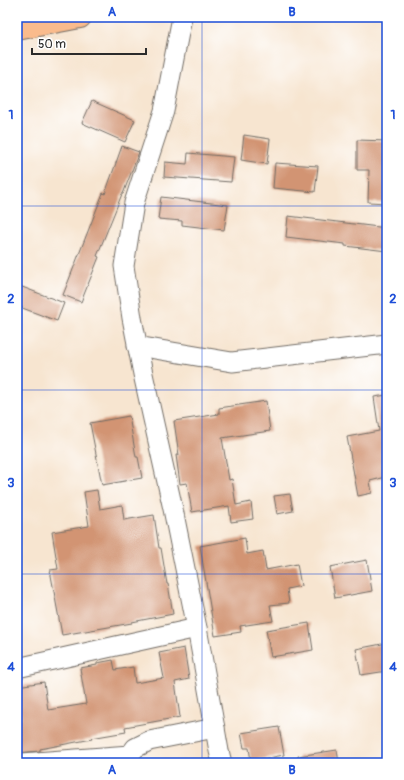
<svg xmlns="http://www.w3.org/2000/svg" width="404" height="780" font-family="Pangolin,sans-serif">
<style>
.building{fill:#d29473}
.lines{fill:none;stroke-linecap:round;stroke-linejoin:round}
.minor-casing{stroke:#726c65;stroke-width:21}
.highway-casing{stroke:#726c65;stroke-width:24}
.minor{stroke:#fff;stroke-width:19}
.highway{stroke:#fabb8c;stroke-width:22}
.grid{fill:none;stroke:#1d4ed8;stroke-width:1;stroke-opacity:0.55}
.neatline{fill:none;stroke:#1d4ed8;stroke-width:1.5}
.grid-label{font-size:13px;text-anchor:middle;font-weight:bold;fill:#1d4ed8}
</style>
<rect width="100%" height="100%" fill="#fff"/>
<filter id="ink" filterUnits="userSpaceOnUse"><feTurbulence type="fractalNoise" baseFrequency=".025" numOctaves="2"/><feDisplacementMap in="SourceGraphic" scale="8" xChannelSelector="R" yChannelSelector="G"/><feConvolveMatrix kernelMatrix="1 2 1 2 8 2 1 2 1" color-interpolation-filters="sRGB"/></filter>
<filter id="wash" filterUnits="userSpaceOnUse"><feTurbulence type="fractalNoise" baseFrequency=".012" numOctaves="4" result="noise"/><feDisplacementMap in="SourceGraphic" scale="16" xChannelSelector="R" yChannelSelector="G"/><feGaussianBlur stdDeviation="0.9" result="paint"/><feColorMatrix in="noise" values="0 0 0 0 0 0 0 0 0 0 0 0 0 0 0 0 0 1.4 0 .05"/><feComposite in="paint" operator="in"/></filter>
<g filter="url(#wash)">
<rect width="100%" height="100%" fill="#f7e5d0"/>
<g id="blocks">
<g class="building">
<polygon points="92,101 135,120 125,142 82,123"/>
<polygon points="244,135 270,139 267,164 241,160"/>
<polygon points="357,140 387,141 387,203 368,202 369,170 357,170"/>
<polygon points="122,146 139,152 123,194 122,194 97,256 99,257 81,302 63,295 103,193 105,194"/>
<polygon points="188,153 234,157 231,182 164,177 165,162 187,164"/>
<polygon points="275,163 318,166 315,192 273,188"/>
<polygon points="161,197 228,205 224,230 182,225 182,221 158,219"/>
<polygon points="288,216 387,228 387,251 345,246 345,244 286,237"/>
<polygon points="17,285 64,303 57,321 17,306"/>
<polygon points="387,395 387,461 383,461 386,477 370,481 372,493 358,496 347,437 379,431 374,397"/>
<polygon points="266,401 270,431 222,438 229,480 232,479 236,505 251,502 253,519 231,522 229,506 192,512 187,483 180,484 176,455 179,455 174,421 219,414 219,408"/>
<polygon points="129,416 136,457 138,457 142,478 102,485 90,423"/>
<polygon points="97,490 100,509 122,505 124,520 154,515 159,548 161,548 167,584 168,584 173,614 132,622 132,623 62,635 50,570 58,569 52,532 89,526 84,492"/>
<polygon points="290,494 293,511 277,514 274,496"/>
<polygon points="245,538 247,554 263,551 266,570 297,564 301,586 287,589 289,603 270,605 273,621 240,626 241,632 215,636 200,546"/>
<polygon points="367,560 372,591 335,598 330,567"/>
<polygon points="309,623 313,650 271,657 266,630"/>
<polygon points="387,643 387,671 361,675 356,649"/>
<polygon points="184,648 189,679 175,682 180,717 125,727 126,732 91,738 92,739 40,749 40,751 17,753 17,719 21,718 17,686 44,682 48,710 86,704 80,668 97,665 97,663 113,660 115,670 133,667 135,683 164,678 159,653"/>
<polygon points="279,727 284,755 251,761 249,748 244,748 241,733"/>
<polygon points="337,750 339,763 298,763 298,756"/>
</g>
</g>
</g>
<g filter="url(#ink)">
<use href="#blocks" fill-opacity="0" stroke="#726c65" stroke-width="1"/>
<g class="lines">
<g class="minor-casing">
<g id="minor">
<polyline points="182,17 164,111 134,203 124,266 132,318 143,374 173,509 197,628 219,751 222,763"/>
<polyline points="137,346 232,362 387,344"/>
<polyline points="17,668 197,628"/>
<polyline points="22,763 130,755"/>
<polyline points="126,763 130,755 135,748 149,741 215,728"/>
</g>
</g>
<g class="highway-casing">
<polyline id="highway" points="17,29 80,17"/>
</g>
<use href="#minor" class="minor"/>
<use href="#highway" class="highway"/>
</g>
</g>
<path class="grid" d="M202 17V763M17 206H387M17 390H387M17 574H387"/>
<rect width="404" height="780" fill="none" stroke="#fff" stroke-width="44"/>
<path d="M32 48v6h114v-6" fill="none" stroke="#2b2b2b" stroke-width="2"/>
<text x="38" y="48" font-size="12" fill="#2b2b2b" stroke="#ffffff" stroke-width="3" paint-order="stroke">50 m</text>
<rect x="22" y="22" width="360" height="736" class="neatline"/>
<g class="grid-label">
<text x="112" y="16">A</text>
<text x="292" y="16">B</text>
<text x="11" y="119">1</text>
<text x="393" y="119">1</text>
<text x="11" y="303">2</text>
<text x="393" y="303">2</text>
<text x="11" y="487">3</text>
<text x="393" y="487">3</text>
<text x="11" y="671">4</text>
<text x="393" y="671">4</text>
<text x="112" y="774">A</text>
<text x="292" y="774">B</text>
</g>
</svg>
